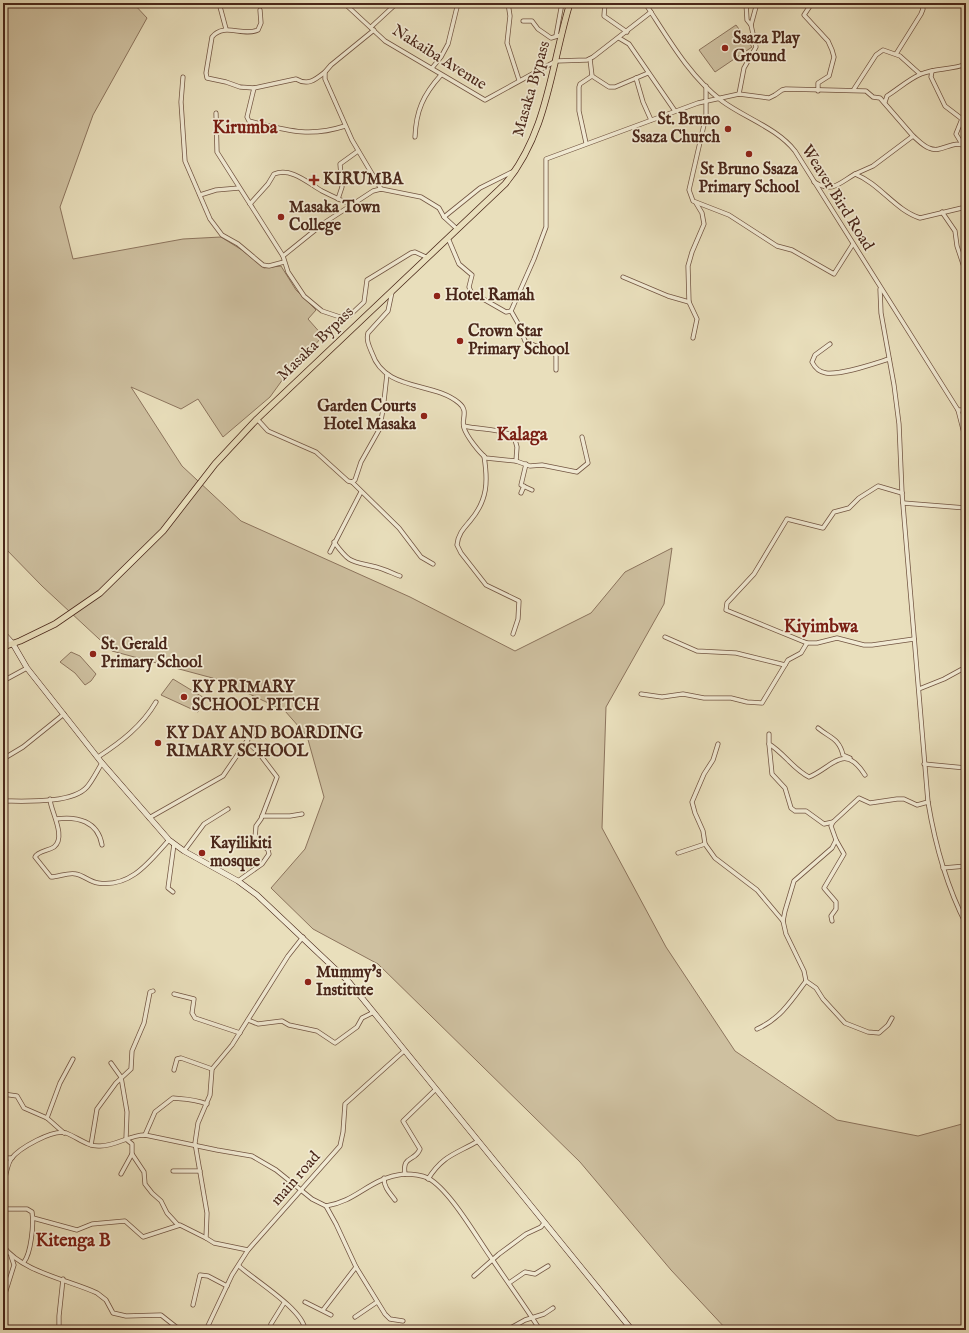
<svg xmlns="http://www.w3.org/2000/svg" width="969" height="1333" font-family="'IM FELL English',serif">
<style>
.green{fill:#cec0a0;stroke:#8c745d}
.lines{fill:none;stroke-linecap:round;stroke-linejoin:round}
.minor-casing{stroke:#725542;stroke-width:5}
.secondary-casing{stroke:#4a271a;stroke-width:6}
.trunk-casing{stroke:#4a271a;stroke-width:7}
.minor{stroke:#f1ead3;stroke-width:3.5}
.secondary{stroke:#f1ead3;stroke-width:5}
.trunk{stroke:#e9dfbc;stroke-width:5.5}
.poi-dot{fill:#8f2418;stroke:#f1ead3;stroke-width:1.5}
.labels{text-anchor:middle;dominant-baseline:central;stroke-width:3.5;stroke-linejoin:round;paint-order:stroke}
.poi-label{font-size:16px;font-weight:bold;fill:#4a271a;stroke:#f1ead3;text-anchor:start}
.street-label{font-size:16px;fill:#4a271a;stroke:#f1ead3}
.quarter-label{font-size:18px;font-weight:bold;fill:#7a1f14;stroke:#f1ead3}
</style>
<rect width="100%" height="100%" fill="#e9dfbc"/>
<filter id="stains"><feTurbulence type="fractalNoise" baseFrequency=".005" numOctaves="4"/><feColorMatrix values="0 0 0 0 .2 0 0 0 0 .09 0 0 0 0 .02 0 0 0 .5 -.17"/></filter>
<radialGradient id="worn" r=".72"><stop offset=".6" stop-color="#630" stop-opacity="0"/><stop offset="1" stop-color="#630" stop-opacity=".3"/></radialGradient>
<g class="green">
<polygon points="3,3 133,3 147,18 93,115 60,207 73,259 183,239 221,237 242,250 264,268 281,266 296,290 316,310 308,319 323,336 283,379 270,397 223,437 198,399 181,409 131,387 182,466 241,521 410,597 515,651 591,613 625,572 672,548 664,604 606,707 602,828 666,947 735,1051 837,1120 918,1136 962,1124 966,1130 966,1330 727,1330 671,1270 580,1162 378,964 313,929 271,888 305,849 324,797 307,736 285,711 220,680 112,651 42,586 3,546"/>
<polygon points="736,25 752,47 715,72 699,50"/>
<polygon points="71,652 80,656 96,674 91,681 85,685 75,673 60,662"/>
<polygon points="173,679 206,699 198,712 161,695"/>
</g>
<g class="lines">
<g class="minor-casing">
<g id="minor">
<polyline points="219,3 226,29"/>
<polyline points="344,3 385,41 485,100 556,61 587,60 593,57 651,12"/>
<polyline points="508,3 510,16 507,43 519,80"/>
<polyline points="605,3 604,16 627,32"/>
<path d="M645 3C668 38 689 76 722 101 745 118 777 128 795 151L958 410 966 441"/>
<polyline points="812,3 804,15 828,41 832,50 834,57 829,76 818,83 818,91"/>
<polyline points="248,4 251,3"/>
<path d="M260 10 261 23 258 30C243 37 224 22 212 37L206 73 207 78 226 82 240 87 254 88 296 79C308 86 315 80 325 72"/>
<polyline points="523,21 532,21 538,29 551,38 561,35"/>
<polyline points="751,25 757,3"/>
<polyline points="371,27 397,3"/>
<polyline points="374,30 331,65 325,72 325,79 352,140 381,189"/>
<polyline points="556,36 562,3"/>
<polyline points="619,38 629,44 675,111"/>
<polyline points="896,54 921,14 923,9 921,3"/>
<polyline points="590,59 592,76 609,87 615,87 648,73"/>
<polyline points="432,68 441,57 448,44 458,3"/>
<polyline points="932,71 931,77 945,106 962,119 956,134 962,144"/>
<polyline points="183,77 181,102 185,161 210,219 222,235 238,244 263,265 269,266 284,262"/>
<polyline points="636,78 643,102 651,120"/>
<polyline points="706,86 706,116 689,190 693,201 729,215 777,246 792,250 834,274 853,244"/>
<path d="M254 88 247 117 249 121C286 130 308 138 345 126"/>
<polyline points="854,89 876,55 883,50 900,56 920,74"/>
<polyline points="739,94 744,68 756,47 751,25 747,20 746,3"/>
<path d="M885 102 887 96C898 89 909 79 921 74 936 68 952 70 966 64"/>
<polyline points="216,113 217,152 283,256"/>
<path d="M913 136C918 140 923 146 929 148 942 154 954 138 966 147"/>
<path d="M415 137C416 111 423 95 441 75"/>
<polyline points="586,143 579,111 579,87 580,84 592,76"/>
<path d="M814 182C833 193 838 184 855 174 880 184 895 210 920 218L966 207"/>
<polyline points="200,195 216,190 239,188"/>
<polyline points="338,199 342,187 340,164 358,151"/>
<path d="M250 204 268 184 274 174C291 167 308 183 322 191 332 196 342 201 353 205"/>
<polyline points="942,212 955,231 957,246 966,273"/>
<polyline points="444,217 480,188 512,172"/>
<polyline points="448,238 459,264 472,275 469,287 471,292 506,312 511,311 534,259 546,227 546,159 698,103 739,94 769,98 775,95 782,90 786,89 866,91 873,97 880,98 913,136 873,166 855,174"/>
<polyline points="426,257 415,252 411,253 367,280 364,302 348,317 343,318 322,311 304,296 288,272 283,256 324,223 373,191 381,189 421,197 439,208 444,217 457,229"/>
<polyline points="623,277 668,296 689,302"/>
<path d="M880 289 881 313 894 385 899 424 902 493 928 802C935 844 946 885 966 924"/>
<path d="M392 292 388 311 368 333C366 340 369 346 372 353 385 392 433 381 459 403 469 411 461 419 464 428 467 437 479 452 486 458L516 461 530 466 542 465 577 472 588 463 582 437"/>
<polyline points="511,311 519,325 525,341 536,346 552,348 556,356 556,370"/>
<polyline points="693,338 697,319 689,302 688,266 692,252 704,224 702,213 696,203"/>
<path d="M830 344 815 355 812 362C815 368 819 372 826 373 842 375 873 364 889 359"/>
<polyline points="958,410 966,410"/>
<polyline points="257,419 268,431 316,452 348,481 352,482 355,480 361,462 379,430 383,410 387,374"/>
<path d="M464 426C482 430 497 428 514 436L517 447 516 461"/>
<path d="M484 456C488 481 488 500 470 521 464 528 458 534 457 545L461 553 486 585 519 601 518 619 513 634"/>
<polyline points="526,464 521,485 532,490"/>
<polyline points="352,482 399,528 421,557 433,564"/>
<polyline points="521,493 524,486"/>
<polyline points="903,503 966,508"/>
<path d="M334 542C350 564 351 561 376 567 384 569 392 573 400 576"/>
<polyline points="330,552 361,492"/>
<polyline points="665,637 697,651 736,653 785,665"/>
<polyline points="807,643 726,610 727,603 754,574 787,519 823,528 834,512 849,508 859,498 878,486 902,493"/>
<polyline points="3,681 27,668"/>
<polyline points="919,689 944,679 966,667"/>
<polyline points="641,694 662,697 683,694 704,698 731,698 747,702 762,703 788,660 801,653 807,643 817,643 837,638 864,645 872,645 914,639"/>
<path d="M818 728C830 738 839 738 843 755L850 758"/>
<path d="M769 734V744C784 753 793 769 809 777 833 767 844 742 865 775"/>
<polyline points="769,744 772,774 785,788 791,808 795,811 806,811 824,824 833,822 859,798 870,803 897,799 904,799 917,805 928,802"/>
<path d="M98 757C121 742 142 726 156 702"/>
<polyline points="3,759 23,747 64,714"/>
<polyline points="924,764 966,768"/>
<path d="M50 799C50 810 67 837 54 847 48 851 38 851 35 857L51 877C59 877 68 872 76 874 83 875 90 882 98 883 131 888 150 861 169 840"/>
<path d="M3 801C24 801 72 804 87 787 93 780 97 771 102 763"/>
<polyline points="262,816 290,816 302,814"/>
<polyline points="149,818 223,776 253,732"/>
<path d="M56 819C77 816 98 821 102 845"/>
<polyline points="833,822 831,826 836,840 832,848 794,881 785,911 783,921 786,934 804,971 806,981 816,988 823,999 845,1023 868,1032 879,1033 888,1025 892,1018"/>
<polyline points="705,844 715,858 757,890 783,921"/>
<polyline points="184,851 204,824 228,809"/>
<polyline points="678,853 705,844 703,831 695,813 692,802 704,774 713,760 718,744"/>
<polyline points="943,868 966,866"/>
<polyline points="238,881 262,864 269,854 268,850 255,838 256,826 261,819 277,777 258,752 247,742"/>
<polyline points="173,892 168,888 174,844"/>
<polyline points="832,921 831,916 836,909 836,902 824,888 844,854 836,840"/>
<polyline points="174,994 194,999 192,1013 195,1018 240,1033"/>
<polyline points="248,1020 258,1024 282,1021 289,1025 317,1031 335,1043 357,1027 362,1018 374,1012"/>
<path d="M757 1029C780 1019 792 1000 806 981"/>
<polyline points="111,1063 121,1077 127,1112 126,1139 132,1144 132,1154 144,1172 145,1184 152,1193 161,1201 167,1213 178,1225"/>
<polyline points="174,1070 177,1059 181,1058 212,1069"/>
<polyline points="3,1094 17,1096 24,1108 47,1118 64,1133"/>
<polyline points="47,1118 60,1083 73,1059"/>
<path d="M145 1135 155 1112 173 1098C185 1099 195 1099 207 1104"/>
<polyline points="91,1145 97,1109 116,1083 131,1069 132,1051 144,1023 150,992 153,991"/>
<polyline points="3,1158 12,1158"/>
<polyline points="173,1171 200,1171"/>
<polyline points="121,1174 132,1154"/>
<path d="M405 1174C402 1155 415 1162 420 1149L403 1121 436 1089"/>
<path d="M384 1178C384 1188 390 1193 395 1200"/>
<path d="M428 1179C443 1155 456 1154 478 1141"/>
<path d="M3 1189C5 1180 6 1167 11 1159 19 1148 53 1129 66 1133 77 1137 88 1147 100 1146 116 1146 129 1135 145 1135L217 1150 252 1156 276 1170 312 1199 326 1206C358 1201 369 1178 404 1174 411 1174 421 1175 428 1178 450 1190 477 1238 492 1259 508 1283 525 1306 540 1330"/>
<polyline points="326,1206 336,1224 356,1267 385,1314 390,1319 403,1321"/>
<path d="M3 1209H27L32 1212C34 1224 31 1253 24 1262"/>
<polyline points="33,1218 77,1230 92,1224 125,1221 143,1237 180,1225 206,1238"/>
<path d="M3 1246C22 1272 69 1280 97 1293L106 1300 113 1313 126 1316 161 1315 180 1330"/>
<polyline points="248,1250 214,1243 206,1238 207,1213 195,1143 198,1123 210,1095 212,1069 232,1045 288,956 303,937"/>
<path d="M239 1266C254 1280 303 1309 305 1330"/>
<polyline points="474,1276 499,1254 526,1234 541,1227 544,1223"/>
<polyline points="509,1283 525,1272 535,1274 548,1266"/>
<polyline points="3,1300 14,1265 11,1256"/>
<polyline points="305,1302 331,1315"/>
<polyline points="193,1305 200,1275 208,1276 227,1286"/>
<polyline points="323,1310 356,1267"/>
<polyline points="355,1317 377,1302"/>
<polyline points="59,1330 59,1316 63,1279"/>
<polyline points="206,1330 232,1275 248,1250 340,1146 343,1132 345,1104 404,1051"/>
<polyline points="270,1330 271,1324 284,1303"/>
<polyline points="507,1330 525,1320 544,1314 553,1308"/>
</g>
</g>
<g class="secondary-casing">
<polyline id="secondary" points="3,633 13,644 27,668 102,763 169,840 184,851 238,881 257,895 349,982 632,1330"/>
</g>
<g class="trunk-casing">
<path id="trunk" d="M3 647 20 641 55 624 100 593 163 531 215 464 257 419 505 184C548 132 551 65 570 3"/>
</g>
<use href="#minor" class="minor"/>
<use href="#secondary" class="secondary"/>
<use href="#trunk" class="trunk"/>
</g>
<g class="poi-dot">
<circle cx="725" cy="48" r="4"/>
<circle cx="728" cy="129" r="4"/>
<circle cx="749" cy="154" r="4"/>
<path d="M312 174h4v4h4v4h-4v4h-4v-4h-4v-4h4z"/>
<circle cx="281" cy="217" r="4"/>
<circle cx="437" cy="296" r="4"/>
<circle cx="460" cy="341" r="4"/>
<circle cx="424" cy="416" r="4"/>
<circle cx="93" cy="654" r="4"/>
<circle cx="184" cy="697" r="4"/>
<circle cx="158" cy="743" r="4"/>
<circle cx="202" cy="853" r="4"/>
<circle cx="308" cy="982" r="4"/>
</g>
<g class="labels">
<g class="poi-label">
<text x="733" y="39">Ssaza Play<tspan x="733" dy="18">Ground</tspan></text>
<text x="720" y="120" text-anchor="end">St. Bruno<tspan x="720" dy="18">Ssaza Church</tspan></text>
<text x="749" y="170" text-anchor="middle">St Bruno Ssaza<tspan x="749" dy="18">Primary School</tspan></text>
<text x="323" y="180">KIRUMBA</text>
<text x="289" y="208">Masaka Town<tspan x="289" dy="18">College</tspan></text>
<text x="445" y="296">Hotel Ramah</text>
<text x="468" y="332">Crown Star<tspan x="468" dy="18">Primary School</tspan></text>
<text x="416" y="407" text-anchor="end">Garden Courts<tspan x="416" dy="18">Hotel Masaka</tspan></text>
<text x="101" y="645">St. Gerald<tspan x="101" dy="18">Primary School</tspan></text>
<text x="192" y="688">KY PRIMARY<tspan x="192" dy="18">SCHOOL PITCH</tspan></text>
<text x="166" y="734">KY DAY AND BOARDING<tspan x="166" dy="18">RIMARY SCHOOL</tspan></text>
<text x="210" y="844">Kayilikiti<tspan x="210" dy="18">mosque</tspan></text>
<text x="316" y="973">Mummy's<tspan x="316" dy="18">Institute</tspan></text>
</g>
<g class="street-label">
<text transform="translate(439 58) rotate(32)">Nakaiba Avenue</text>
<text transform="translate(532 89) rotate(-74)">Masaka Bypass</text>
<text transform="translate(837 198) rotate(58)">Weaver Bird Road</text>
<text transform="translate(316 344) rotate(-44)">Masaka Bypass</text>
<text transform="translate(296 1179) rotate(-49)">main road</text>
</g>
<g class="quarter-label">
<text x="245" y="128">Kirumba</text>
<text x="522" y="435">Kalaga</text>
<text x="821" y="627">Kiyimbwa</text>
<text x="73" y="1241">Kitenga B</text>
</g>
</g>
<rect width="969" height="1333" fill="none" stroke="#e9dfbc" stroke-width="16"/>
<rect x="4" y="4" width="961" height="1325" fill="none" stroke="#4a271a" stroke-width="2"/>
<rect x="8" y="8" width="953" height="1317" fill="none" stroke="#4a271a"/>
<rect width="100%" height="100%" filter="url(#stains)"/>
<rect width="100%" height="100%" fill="url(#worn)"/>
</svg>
